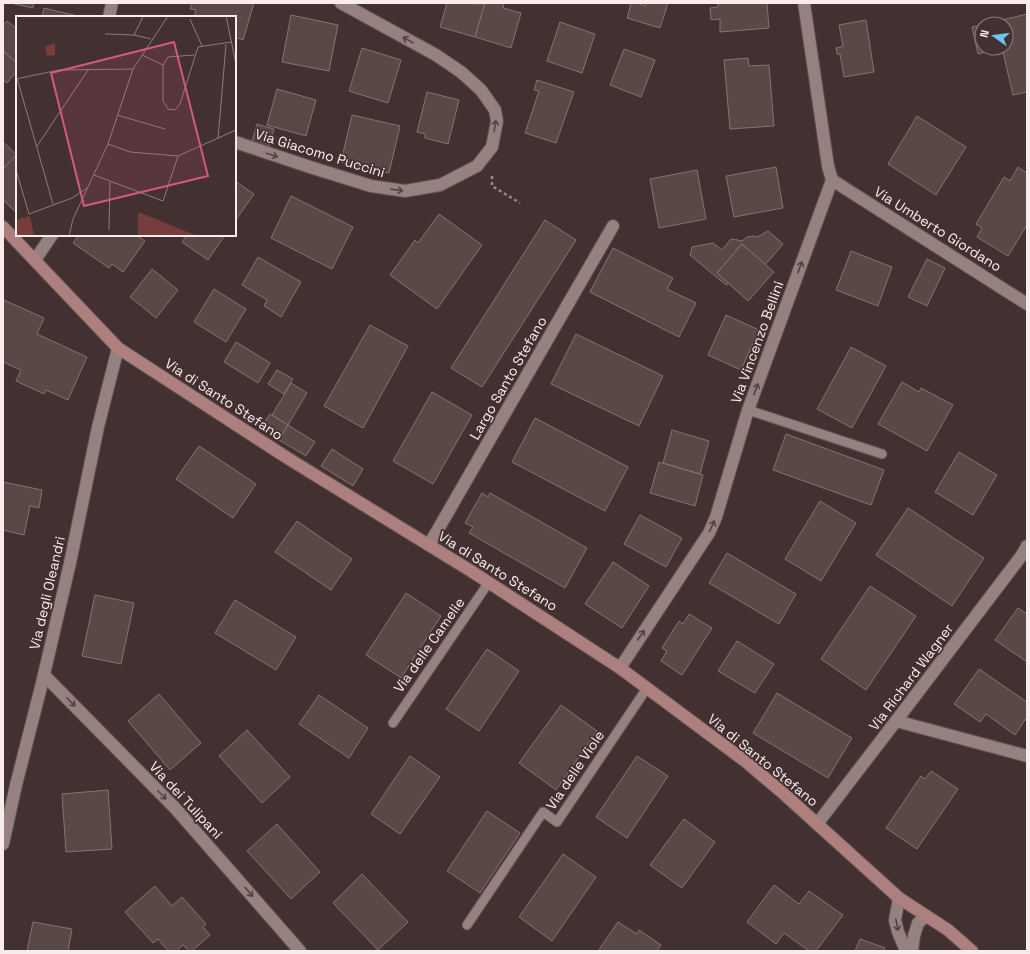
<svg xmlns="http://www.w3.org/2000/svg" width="1030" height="954" font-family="'Space Grotesk',sans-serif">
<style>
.building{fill:#5a4847;stroke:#867271}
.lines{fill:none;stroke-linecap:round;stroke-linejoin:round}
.lane-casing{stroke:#5e504f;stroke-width:11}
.street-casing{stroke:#5e504f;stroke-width:14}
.secondary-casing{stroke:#5e504f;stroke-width:14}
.path{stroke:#988988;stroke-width:2.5;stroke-dasharray:3 3;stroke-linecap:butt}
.lane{stroke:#958180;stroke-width:9}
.street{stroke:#958180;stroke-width:12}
.secondary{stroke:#ad7f7e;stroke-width:12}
.oneway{stroke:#534140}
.labels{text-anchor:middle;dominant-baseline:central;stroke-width:3.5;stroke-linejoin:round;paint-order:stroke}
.street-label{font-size:14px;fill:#f8edec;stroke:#423130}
.inset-road{fill:none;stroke:#8b7c7b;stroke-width:1}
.view{fill:#d25886;fill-opacity:0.15;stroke:#d25886;stroke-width:2}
.inset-edge{fill:none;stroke:#f8edec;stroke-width:2}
</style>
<rect width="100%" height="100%" fill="#423130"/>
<g class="building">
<polygon points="10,3 34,3 33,8"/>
<polygon points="192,3 254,3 243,40 235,37 235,17 194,17 196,10 190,9"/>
<polygon points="447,3 485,4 475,37 440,27"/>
<polygon points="485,3 504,3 503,8 521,13 511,48 475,37"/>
<polygon points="631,3 637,3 645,6 646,3 668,3 660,28 627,18"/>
<polygon points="718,3 767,3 769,28 720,32 720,19 711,20 710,8 718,7"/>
<polygon points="44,8 82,17 42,17"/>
<polygon points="1027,14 1027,92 1013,95 1002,48 978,54 972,27 982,25 982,48 1006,48 1006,24 985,24"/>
<polygon points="291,15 338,25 329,71 282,62"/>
<polygon points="866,20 874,72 844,77 840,54 837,54 836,48 843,46 839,25"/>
<polygon points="7,21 17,29 17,61 16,62 3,51 3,26"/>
<polygon points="560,22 595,34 582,73 547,61"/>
<polygon points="362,48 401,60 388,103 349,91"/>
<polygon points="624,49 655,60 641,97 610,85"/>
<polygon points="3,51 16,62 17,61 17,71 7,83 3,80"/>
<polygon points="748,58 749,66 769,65 774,126 730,129 724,60"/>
<polygon points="537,80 574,92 556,143 525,133 539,91 534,90"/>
<polygon points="277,89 316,100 306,136 267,125"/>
<polygon points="427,92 459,100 448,144 425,138 425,134 417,132"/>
<polygon points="352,115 400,126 389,173 341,162"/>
<polygon points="917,116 966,147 936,195 888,164"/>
<polygon points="257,124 274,129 269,147 252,142"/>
<polygon points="3,142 17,155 17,213 3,200"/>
<polygon points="17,154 17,213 3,200 3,169"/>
<polygon points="776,167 783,208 734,217 726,176"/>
<polygon points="1018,167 1027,173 1027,225 1008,256 977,237 982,228 976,224 1004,177 1010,181"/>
<polygon points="697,170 706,219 659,228 650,179"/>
<polygon points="235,181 254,194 235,221"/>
<polygon points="291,196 353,227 332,269 271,238"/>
<polygon points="439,214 482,245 437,309 390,275 415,240 418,243"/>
<polygon points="545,220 576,240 482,387 451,368"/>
<polygon points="768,231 783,244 765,265 742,244 717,273 729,283 726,285 690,255 692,247 713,243 722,250 731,239 738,240 742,241 747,237 753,236 757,237"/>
<polygon points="79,235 136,235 145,241 123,272 112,264 109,268 73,243"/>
<polygon points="187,235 225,235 208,260 182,242"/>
<polygon points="742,244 774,272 748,301 717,273"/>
<polygon points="613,248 673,278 667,289 696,303 679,337 590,292"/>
<polygon points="851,251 892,267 878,306 836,290"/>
<polygon points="258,257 301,282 281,317 264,306 267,300 242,285"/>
<polygon points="927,259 945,268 927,306 908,297"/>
<polygon points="152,269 178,290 156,318 130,297"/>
<polygon points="214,289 246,309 226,342 194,322"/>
<polygon points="4,300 44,318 37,334 87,357 68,400 46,390 44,394 16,381 21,370 3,362 3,302"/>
<polygon points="726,315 759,330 741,370 708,355"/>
<polygon points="370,325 408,346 363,428 324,406"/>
<polygon points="576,334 663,376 639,426 551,384"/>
<polygon points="236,342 270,363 258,383 224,362"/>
<polygon points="851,347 886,366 852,428 817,409"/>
<polygon points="277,370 293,379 284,394 268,384"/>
<polygon points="902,382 919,392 921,388 953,405 927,451 878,424"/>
<polygon points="291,383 307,393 288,425 272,415"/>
<polygon points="432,392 472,415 433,484 393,461"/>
<polygon points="270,414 288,425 281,437 262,426"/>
<polygon points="535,418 628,467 605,511 512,462"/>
<polygon points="288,425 315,442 306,456 279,440"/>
<polygon points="672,430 709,441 700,474 663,463"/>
<polygon points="786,434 884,470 871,505 773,470"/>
<polygon points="199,446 256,484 233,518 176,479"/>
<polygon points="332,449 363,469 353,486 321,466"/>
<polygon points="959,452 997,475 973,515 935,492"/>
<polygon points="659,462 703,475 695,506 650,493"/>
<polygon points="3,482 42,490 39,508 30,506 24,535 3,530"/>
<polygon points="482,493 488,497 490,493 587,548 565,588 469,533 473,527 465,523"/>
<polygon points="820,501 856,523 821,581 785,559"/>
<polygon points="908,508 984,558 952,606 876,555"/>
<polygon points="640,515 682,538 666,567 624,544"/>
<polygon points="297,521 352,559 331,590 275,552"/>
<polygon points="727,553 796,594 779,624 709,583"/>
<polygon points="613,562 649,586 622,628 585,604"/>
<polygon points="870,586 916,616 866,690 821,659"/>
<polygon points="406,593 441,616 401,678 366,655"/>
<polygon points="95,595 134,603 121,664 82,656"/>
<polygon points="235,600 296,637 276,670 215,633"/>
<polygon points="1018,608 1027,614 1027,662 995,640"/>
<polygon points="689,614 712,628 682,675 661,661 667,651 662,648 679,621 683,624"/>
<polygon points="737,641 774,664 755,693 718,671"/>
<polygon points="487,649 519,671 479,731 446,709"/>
<polygon points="979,669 1027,702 1027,717 1015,735 986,714 980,722 954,704"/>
<polygon points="777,693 852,738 828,778 753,733"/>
<polygon points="159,694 201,743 170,770 128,721"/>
<polygon points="319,695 368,728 349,758 299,724"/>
<polygon points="561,705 597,731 556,790 519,763"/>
<polygon points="247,730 290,777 262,803 219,756"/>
<polygon points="410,756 440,777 400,834 371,814"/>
<polygon points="637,756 668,776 627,838 596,817"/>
<polygon points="931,771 958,789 917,849 886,828 921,776 925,779"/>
<polygon points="108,790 112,849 66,852 62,794"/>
<polygon points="487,811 520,833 480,893 447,871"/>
<polygon points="684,819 715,842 682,888 650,865"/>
<polygon points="277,824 320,872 291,899 247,851"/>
<polygon points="563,854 596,877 552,941 519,917"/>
<polygon points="362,874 408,922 378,950 333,903"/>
<polygon points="774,885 799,904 809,891 843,915 816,951 809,951 784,933 776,944 747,922"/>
<polygon points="155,886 172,906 182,897 206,924 203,927 210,935 192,951 189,951 183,945 176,951 168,951 158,939 153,943 125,912"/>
<polygon points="33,922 72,929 68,951 27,951"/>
<polygon points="618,922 637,934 639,930 661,945 657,951 598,951"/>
<polygon points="860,939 885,948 884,951 855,951"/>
</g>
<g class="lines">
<g class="lane-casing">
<g id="lane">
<polyline points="748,410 882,454"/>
<polyline points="393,723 489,582"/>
<polyline points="467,925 543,812 557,822 647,688"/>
</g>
</g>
<g class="street-casing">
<g id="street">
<polyline points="109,17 112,3"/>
<polyline points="235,142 313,168 371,186 405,191 440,185 477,166 492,147 497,121 495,110 481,90 461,72 436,55 341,3"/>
<polyline points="832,180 1027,304"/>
<polyline points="35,260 52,235"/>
<polyline points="429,545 613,226"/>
<polyline points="620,668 709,533 716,517 748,410 832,180 828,166 804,3"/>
<polyline points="44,675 175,808 300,951"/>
<polyline points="896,721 1027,756"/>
<polyline points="817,824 896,721 1022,555 1027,546"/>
<polyline points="3,844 16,785 42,683 70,563 98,427 118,348"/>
<polyline points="899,898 895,920 898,932 906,951"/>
<polyline points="912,951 914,936 918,923 926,916"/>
</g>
</g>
<g class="secondary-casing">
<polyline id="secondary" points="3,227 118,348 289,459 471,571 620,668 745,761 784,794 899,898 948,930 972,951"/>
</g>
<polyline class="path" points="492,176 492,186 520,203"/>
<use href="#lane" class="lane"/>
<use href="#street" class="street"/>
<use href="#secondary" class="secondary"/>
</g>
<defs><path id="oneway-shaft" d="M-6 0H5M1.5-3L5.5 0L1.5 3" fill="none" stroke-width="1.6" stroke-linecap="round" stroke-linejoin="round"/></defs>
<g class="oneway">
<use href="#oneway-shaft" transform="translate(408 40) rotate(-151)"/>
<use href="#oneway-shaft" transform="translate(495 126) rotate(-81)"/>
<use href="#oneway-shaft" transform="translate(272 155) rotate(18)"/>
<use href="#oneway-shaft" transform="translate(397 190) rotate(8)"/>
<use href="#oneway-shaft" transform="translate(800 267) rotate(-70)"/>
<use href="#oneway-shaft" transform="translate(756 389) rotate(-70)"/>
<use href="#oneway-shaft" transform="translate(712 526) rotate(-65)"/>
<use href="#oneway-shaft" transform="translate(641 635) rotate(-56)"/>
<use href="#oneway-shaft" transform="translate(71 702) rotate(45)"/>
<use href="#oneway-shaft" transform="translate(162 795) rotate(45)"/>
<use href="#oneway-shaft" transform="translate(249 892) rotate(49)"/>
<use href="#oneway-shaft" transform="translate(897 925) rotate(79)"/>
</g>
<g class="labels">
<g class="street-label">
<text transform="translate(320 153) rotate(17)">Via Giacomo Puccini</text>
<text transform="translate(938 229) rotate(32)">Via Umberto Giordano</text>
<text transform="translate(757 342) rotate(-70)">Via Vincenzo Bellini</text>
<text transform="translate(508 378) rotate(-60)">Largo Santo Stefano</text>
<text transform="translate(224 399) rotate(33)">Via di Santo Stefano</text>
<text transform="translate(498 571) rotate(32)">Via di Santo Stefano</text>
<text transform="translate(47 593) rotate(-77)">Via degli Oleandri</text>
<text transform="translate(429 645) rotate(-55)">Via delle Camelie</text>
<text transform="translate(911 677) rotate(-53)">Via Richard Wagner</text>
<text transform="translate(763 760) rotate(39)">Via di Santo Stefano</text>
<text transform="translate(575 770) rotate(-56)">Via delle Viole</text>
<text transform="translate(186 800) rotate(47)">Via dei Tulipani</text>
</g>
</g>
<g transform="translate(16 16)">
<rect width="220" height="220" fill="#423130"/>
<path d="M39 27V39L31 40 29 31ZM122 196 145 205 181 220H122ZM14 200 18 220H0V204Z" fill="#773d3c"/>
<path class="inset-road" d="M210 0 220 48M174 3 186 30M89 18 118 19 135 23M118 19 127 1M126 39 147 49V85L152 93 159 94 164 88 182 31 215 26M147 49 152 41 178 39M1 62 37 188M0 63 43 54 117 53M101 99 149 113M202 123 210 28M92 128 114 136 162 140 220 114M21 130 72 54M0 154 13 198 56 182 71 172M78 159 147 185 162 140M93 214 94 166M53 220 57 203 92 128 117 53 152 0"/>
<path class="view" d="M158 26 192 160 68 190 35 57Z"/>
<rect width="220" height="220" class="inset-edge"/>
</g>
<rect width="1030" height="954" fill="none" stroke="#f8edec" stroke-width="8"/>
<g transform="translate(994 36) rotate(284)"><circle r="19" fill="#423130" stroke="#8b7c7b"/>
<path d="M0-3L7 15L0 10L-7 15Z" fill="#69c4f1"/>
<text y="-6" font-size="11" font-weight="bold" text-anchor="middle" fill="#f8edec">N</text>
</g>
</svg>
